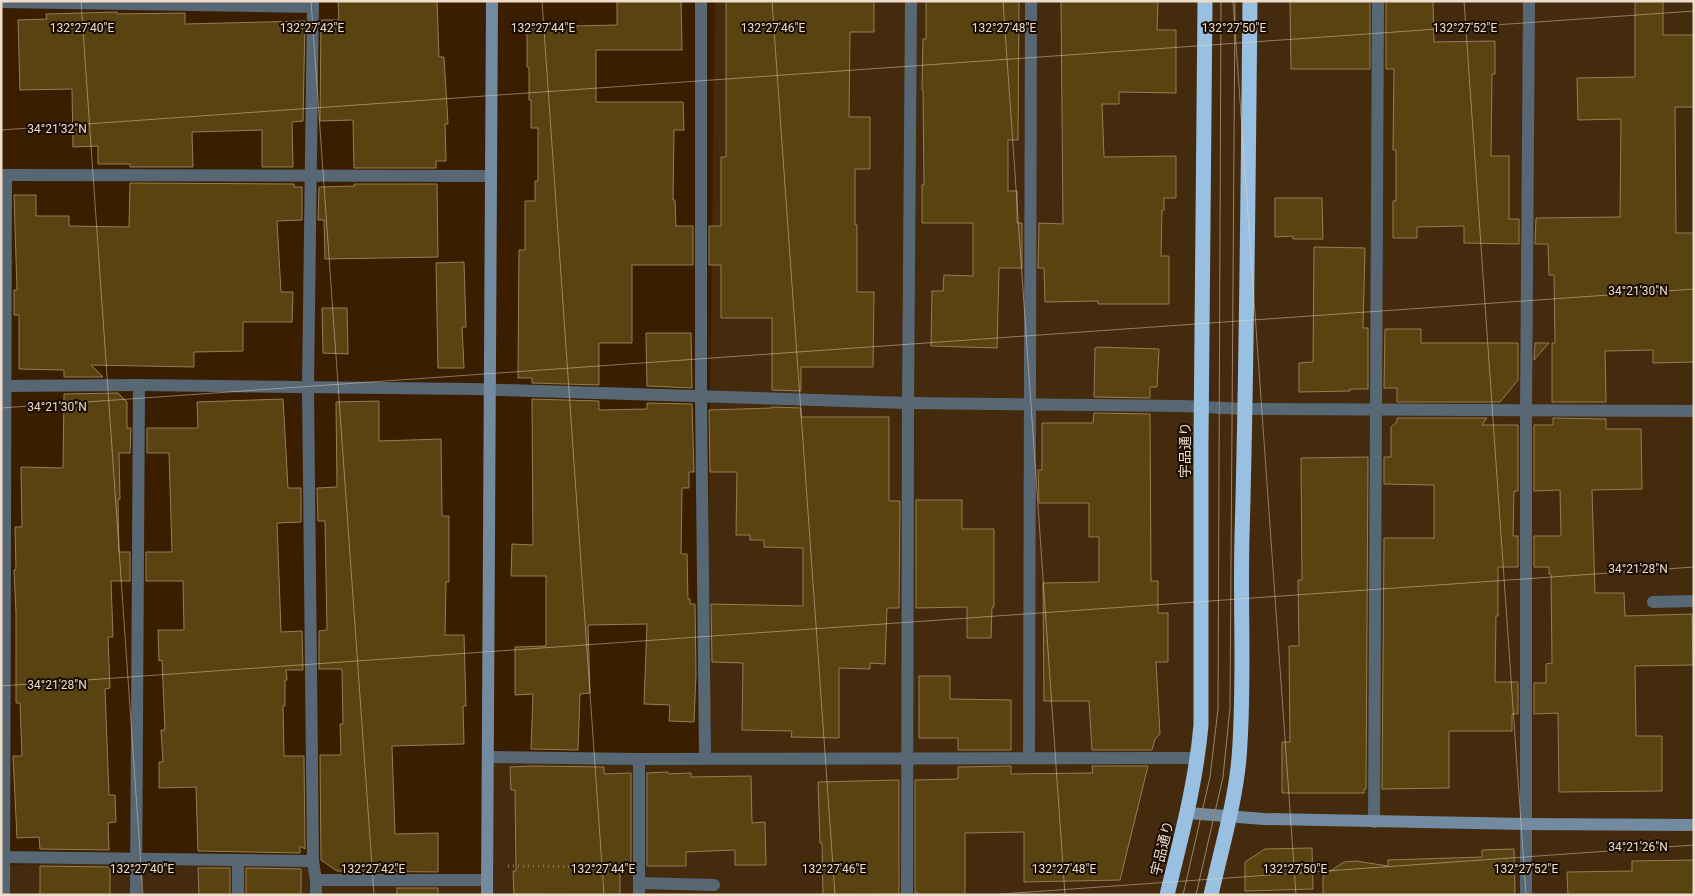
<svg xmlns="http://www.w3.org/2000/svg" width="1695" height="896" font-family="Roboto,'Noto Sans JP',sans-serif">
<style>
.built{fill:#452b0d}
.building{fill:#594311;stroke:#947f55}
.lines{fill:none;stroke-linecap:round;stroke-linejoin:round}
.path{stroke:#876f56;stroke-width:3;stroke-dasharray:1 4;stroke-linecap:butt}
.lane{stroke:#576774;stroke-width:12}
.street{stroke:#576774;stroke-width:12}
.secondary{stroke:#728ba0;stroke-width:12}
.highway{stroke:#99c0e1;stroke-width:15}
.tram{stroke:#9a836b;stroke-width:1}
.ticks{fill:none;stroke:#efdcca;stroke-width:1;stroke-opacity:0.45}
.labels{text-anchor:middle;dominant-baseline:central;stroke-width:4;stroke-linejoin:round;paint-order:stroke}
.street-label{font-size:14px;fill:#efdcca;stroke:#190c02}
.ticks-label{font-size:12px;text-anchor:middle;fill:#efdcca;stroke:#190c02;stroke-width:4;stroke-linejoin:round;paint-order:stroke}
</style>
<rect width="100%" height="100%" fill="#3b1e00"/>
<polygon class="built" points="715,1 1694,1 1694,895 1,895 1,865 308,859 318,879 490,881 490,757 706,753"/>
<g class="building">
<polygon points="338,1 437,1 439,57 444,57 448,124 445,124 446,161 436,161 436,168 354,168 353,120 320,121 321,20 339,20"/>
<polygon points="617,1 681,1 682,50 596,50 596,102 683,102 684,130 674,130 673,200 675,200 676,226 693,226 693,265 632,265 632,343 599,343 599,385 532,383 532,378 518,378 519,250 525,250 525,201 535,201 535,181 538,181 538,128 531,128 531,100 529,100 529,67 527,67 527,27 617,25"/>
<polygon points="726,1 874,1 874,32 850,32 849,117 870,117 870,169 855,169 855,225 857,225 857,292 874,292 873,367 801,367 801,391 772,390 772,318 721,318 721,265 709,265 709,226 721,226 721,157 726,157"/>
<polygon points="926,1 1019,1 1018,140 1008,140 1008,191 1017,191 1017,223 1022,223 1022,268 999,268 997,348 931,346 932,291 943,291 944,275 973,276 973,223 922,223 922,185 924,185 923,90 922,90 923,39 926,39"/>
<polygon points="1061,1 1158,1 1157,30 1176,30 1176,93 1119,92 1119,104 1102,104 1104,157 1176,156 1176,198 1164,198 1164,210 1162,210 1161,256 1169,256 1169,304 1098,304 1098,301 1045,302 1044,268 1038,268 1039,223 1063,224"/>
<polygon points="1290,1 1370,1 1370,69 1291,69"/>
<polygon points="1386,1 1433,1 1434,42 1495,41 1495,74 1492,74 1491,156 1509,156 1509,219 1519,219 1519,244 1464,243 1464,226 1417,227 1417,238 1393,238 1393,201 1396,201 1396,150 1393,150 1394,69 1386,69"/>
<polygon points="1635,1 1663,1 1663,35 1694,35 1694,107 1675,107 1676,233 1694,233 1694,362 1653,363 1653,350 1605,351 1606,402 1552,402 1552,343 1555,343 1554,275 1549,275 1548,244 1535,244 1536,218 1620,217 1621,119 1578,120 1577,78 1635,77"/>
<polygon points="117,12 117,14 185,13 185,24 305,21 303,121 292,122 293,167 262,167 262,130 192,132 193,167 130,167 130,164 98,164 98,146 73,147 72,89 20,90 18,20 47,19 46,14"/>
<polygon points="130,183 294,184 294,187 302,187 302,220 277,221 281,292 293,292 292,322 243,322 243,351 194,352 194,367 91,365 103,377 64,377 64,370 19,369 19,315 14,315 14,290 17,290 14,195 36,195 36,216 69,216 69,226 129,227"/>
<polygon points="354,184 437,184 438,257 325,259 324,220 318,220 319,187 355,186"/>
<polygon points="1275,198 1322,198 1323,239 1293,239 1293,236 1275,237"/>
<polygon points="1314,247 1365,248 1363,328 1368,328 1368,389 1350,389 1350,391 1299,392 1299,363 1313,362"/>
<polygon points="464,262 466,327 462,327 464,368 438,368 436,263"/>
<polygon points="322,308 347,308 348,354 323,353"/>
<polygon points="1385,329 1421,329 1421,343 1518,343 1518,380 1500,402 1397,402 1397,388 1384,388"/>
<polygon points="646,333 691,333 692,388 647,386"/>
<polygon points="1535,343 1549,343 1534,360"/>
<polygon points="1097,347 1159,349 1157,387 1150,387 1150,398 1094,397 1095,348 1097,348"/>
<polygon points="118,393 127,402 127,428 131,428 130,453 119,453 120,499 118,499 119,552 130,552 130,581 111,581 113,637 108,637 110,688 105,689 109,795 115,795 116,822 108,823 109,850 40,849 39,837 17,838 13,756 22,756 20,703 16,703 16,613 14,570 16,569 15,527 22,527 21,467 63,468 64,394"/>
<polygon points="283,399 288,488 301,488 301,522 277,523 281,632 302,631 303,670 286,670 287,680 285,680 285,706 283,706 284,756 304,756 305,849 300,846 300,853 198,851 196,787 159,788 159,762 163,762 161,730 165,730 162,660 159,661 158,630 184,630 183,581 146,581 146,552 172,552 169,453 147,453 147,428 198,428 197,402"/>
<polygon points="532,399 599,401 599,410 647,409 647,403 692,404 694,472 689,472 689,488 682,488 681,554 687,554 688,599 690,599 690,604 695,604 696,674 694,722 669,721 670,705 644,704 647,624 588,625 590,693 580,694 578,750 531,749 533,694 515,695 515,647 546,646 546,576 511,576 512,544 533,545"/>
<polygon points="379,401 379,441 441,439 442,516 449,516 449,582 446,582 445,635 464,635 466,706 463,706 464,744 392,746 395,834 438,833 438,872 337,871 321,860 320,755 341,755 340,724 343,724 342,669 319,669 319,631 327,630 325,521 318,521 317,488 337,487 336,402"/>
<polygon points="772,407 801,408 801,417 889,417 889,501 900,501 899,608 887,608 885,664 870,663 870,669 839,668 839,738 791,737 792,731 742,730 743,663 712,662 711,604 803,606 803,548 764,547 764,540 750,540 750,535 736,535 737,472 710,472 709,410 772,408"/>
<polygon points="1094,413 1150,414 1151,581 1158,581 1158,613 1168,613 1168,662 1156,662 1160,734 1155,739 1152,750 1092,750 1089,701 1044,701 1043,583 1099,582 1099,537 1089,537 1089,503 1039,503 1038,470 1042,470 1042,423 1093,423"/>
<polygon points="1397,418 1487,418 1482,425 1518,425 1518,491 1514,491 1513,536 1518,536 1518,567 1498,567 1498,616 1496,616 1495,682 1518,682 1518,714 1512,714 1512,731 1449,731 1449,788 1382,789 1384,538 1434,538 1434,485 1384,484 1384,457 1391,457 1391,427 1397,422"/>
<polygon points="1553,418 1606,419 1606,429 1641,429 1642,489 1592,490 1595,593 1624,593 1625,616 1692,614 1693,665 1635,666 1636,736 1662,736 1662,791 1559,792 1558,713 1534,714 1534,683 1546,683 1546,664 1552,663 1551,574 1549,574 1549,567 1534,567 1534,536 1561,536 1560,490 1534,491 1534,425 1553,425"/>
<polygon points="1368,457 1366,789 1364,789 1364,793 1282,793 1282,742 1290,742 1289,646 1299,646 1298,580 1302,580 1301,458"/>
<polygon points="916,500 962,500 962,529 994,529 994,607 992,607 991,638 967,638 967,607 916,608"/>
<polygon points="919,676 950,676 950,699 1011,700 1011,750 958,750 958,738 919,738"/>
<polygon points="531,766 604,767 604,774 631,773 631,866 620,867 620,895 514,894 513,871 516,871 515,790 511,790 510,767"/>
<polygon points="1011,766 1011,774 1093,773 1092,766 1148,766 1120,880 1024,882 1024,832 965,833 965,895 918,895 918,893 915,893 915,780 958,779 958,767"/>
<polygon points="668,772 668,774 691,773 691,777 751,776 752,823 765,822 766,865 735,865 735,850 686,852 686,866 647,866 647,773"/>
<polygon points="899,780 899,894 823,895 822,843 820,843 818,782"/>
<polygon points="1312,848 1313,889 1245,891 1245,862 1265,849"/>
<polygon points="1514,849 1515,895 1323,895 1323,876 1344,862 1356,861 1388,866 1388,860 1482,857 1482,850"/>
<polygon points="1694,860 1694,895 1568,895 1567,872 1632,871 1632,861"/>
<polygon points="40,866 110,867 110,895 40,895"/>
<polygon points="198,868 230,868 230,895 199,895"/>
<polygon points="246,868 301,869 301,895 246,895"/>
<rect x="397" y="888" width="41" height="7"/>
</g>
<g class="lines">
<polyline class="path" points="508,866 619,867"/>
<polyline class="lane" points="639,883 714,885"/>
<g class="street">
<polyline points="313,1 308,387 313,861 316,880 316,895"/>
<polyline points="701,1 701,397 705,758"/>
<polyline points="1,2 313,7"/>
<polyline points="1,175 490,176"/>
<polyline points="1,386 139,385 473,389 908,403 1182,406 1246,409 1694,411"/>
<polyline points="1653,602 1694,601"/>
<polyline points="488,757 639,759 1198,758"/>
<polyline points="1029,758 1031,1"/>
<polyline points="1374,822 1378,1"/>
<polyline points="1,857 313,861"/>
<polyline points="316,880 487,880"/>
<polyline points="4,895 6,175"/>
<polyline points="136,895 139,385"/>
<polyline points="238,895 238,861"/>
<polyline points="639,895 639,759"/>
<polyline points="907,895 908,403 911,1"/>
<polyline points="1526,895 1526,409 1529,1"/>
</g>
<g class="secondary">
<polyline points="1188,813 1264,819 1525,824 1694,825"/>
<polyline points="487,895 492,1"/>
</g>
<g class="highway">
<path d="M1167 895C1181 838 1196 783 1201 725V443L1205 1"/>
<path d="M1211 895C1221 850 1235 804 1239 758 1245 685 1240 611 1242 537 1247 359 1248 180 1250 1"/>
</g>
<g class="tram">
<polyline points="1183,895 1210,777 1218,709 1221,1"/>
<polyline points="1196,895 1223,777 1230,708 1235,1"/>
</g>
</g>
<path class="ticks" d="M81 1 143 895M311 1 374 895M542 1 604 895M772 1 835 895M1003 1 1065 895M1233 1 1296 895M1464 1 1526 895M1 130 1694 11M1 408 1694 289M1 686 1694 567M987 895 1694 845"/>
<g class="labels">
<g class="street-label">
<text transform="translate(1185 450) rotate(-90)">宇品通り</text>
<text transform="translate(1162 848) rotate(-76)">宇品通り</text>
</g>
</g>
<g class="ticks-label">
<text x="82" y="32">132°27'40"E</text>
<text x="312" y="32">132°27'42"E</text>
<text x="543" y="32">132°27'44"E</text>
<text x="773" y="32">132°27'46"E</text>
<text x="1004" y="32">132°27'48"E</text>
<text x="1234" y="32">132°27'50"E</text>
<text x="1465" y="32">132°27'52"E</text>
<text x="57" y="133">34°21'32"N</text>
<text x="1638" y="295">34°21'30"N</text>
<text x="57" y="411">34°21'30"N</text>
<text x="1638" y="573">34°21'28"N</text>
<text x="57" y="689">34°21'28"N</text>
<text x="1638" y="851">34°21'26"N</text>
<text x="142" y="873">132°27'40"E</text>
<text x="373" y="873">132°27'42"E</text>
<text x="603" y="873">132°27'44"E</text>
<text x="834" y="873">132°27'46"E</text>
<text x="1064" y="873">132°27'48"E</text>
<text x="1295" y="873">132°27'50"E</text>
<text x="1526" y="873">132°27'52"E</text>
</g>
<rect width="1695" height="896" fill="none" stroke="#efdcca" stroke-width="5"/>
</svg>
